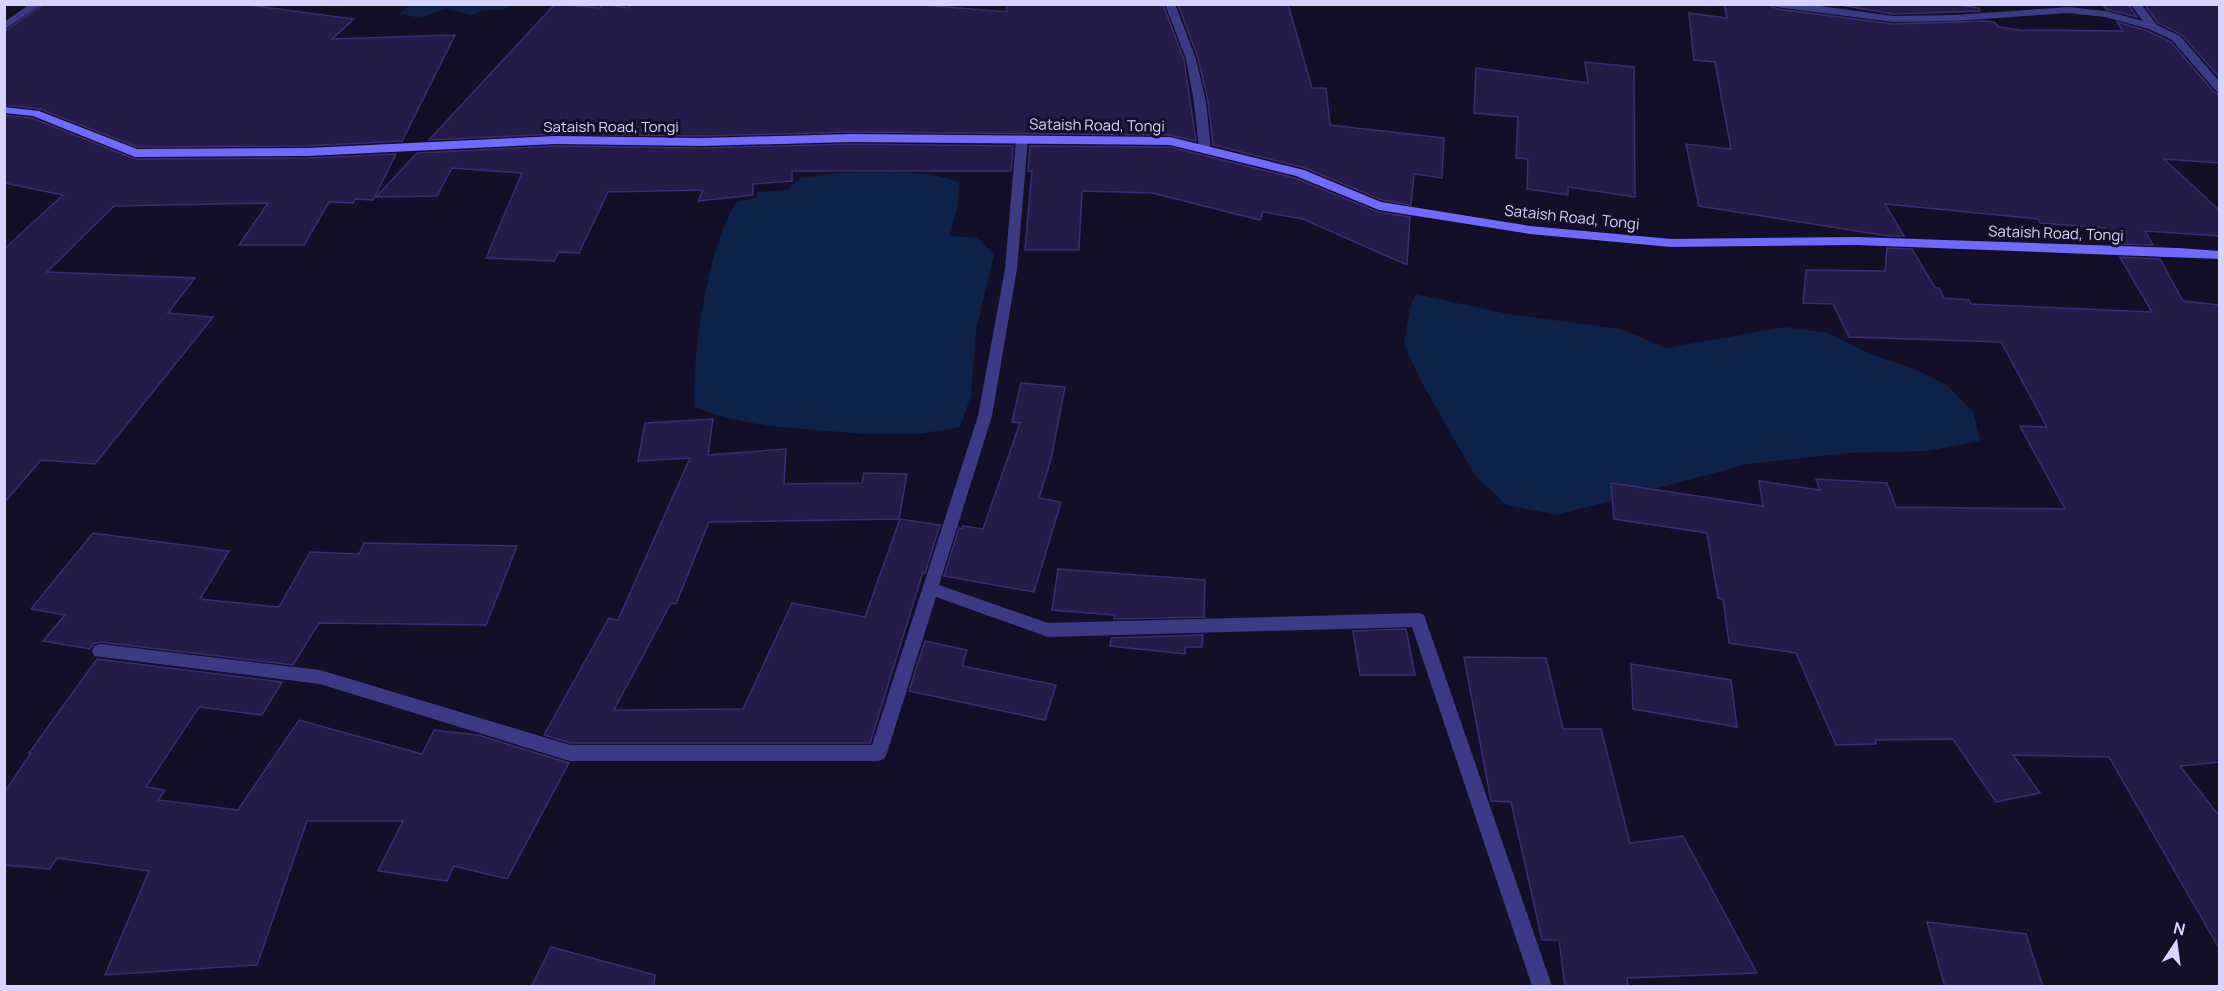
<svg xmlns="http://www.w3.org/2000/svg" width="2224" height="991" font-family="Manrope,sans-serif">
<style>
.water{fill:#0c2248}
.building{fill:#241b47;stroke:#3b2d73;stroke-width:1.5}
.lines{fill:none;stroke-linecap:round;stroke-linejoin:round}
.street{fill:#3d3a85;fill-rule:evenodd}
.secondary{fill:#6f6bff;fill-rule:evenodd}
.labels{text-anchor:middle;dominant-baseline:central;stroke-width:6;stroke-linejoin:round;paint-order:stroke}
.far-street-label{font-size:15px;fill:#d9d4ff;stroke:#130f26}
</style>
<rect width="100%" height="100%" fill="#130f26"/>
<g class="water">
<polygon points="410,5 410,4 512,5 503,10 484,10 471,15 446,9 419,18 399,13"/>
<path d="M837 173C874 173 924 168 959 182L958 203 950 236 977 238 994 255 976 331 971 396 960 427 919 434H864L768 426 726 418 694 407C693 352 707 249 736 202L756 198 758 192 787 190 801 178Z"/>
<polygon points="1416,294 1508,314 1621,329 1666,348 1785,327 1828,333 1870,354 1912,368 1947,385 1974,413 1980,441 1928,451 1849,453 1748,464 1557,515 1506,505 1474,474 1422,383 1404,344 1410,307"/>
</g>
<g class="building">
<polygon points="44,4 241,4 354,19 332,39 455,35 402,141 307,146 137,147 40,109 4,105 4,32"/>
<polygon points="555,4 600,8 603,4 628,8 631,4 911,4 1007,12 1006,4 1163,4 1184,60 1196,141 1170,135 851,132 702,136 556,134 429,140"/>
<polygon points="1178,4 1288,4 1312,88 1326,88 1330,125 1444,138 1442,178 1414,174 1411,205 1382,200 1305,168 1213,145 1208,101 1198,58"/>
<polygon points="1724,4 1770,5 1777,9 1893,24 1984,21 1994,22 1999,27 2020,30 2123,31 2117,22 2148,31 2171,42 2214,92 2220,94 2220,163 2164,159 2220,211 2220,236 2145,231 2153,245 2113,244 2105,228 2040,223 2038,219 1885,204 1904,236 1888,236 1699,206 1686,144 1731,149 1715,62 1694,60 1689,13 1727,18"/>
<polygon points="1834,4 1952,4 1979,8 1980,11 1893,14"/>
<polygon points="2102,4 2128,4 2137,17 2106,9"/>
<polygon points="2144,4 2220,4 2220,78 2182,35 2158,23"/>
<polygon points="1585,62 1634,67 1635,197 1568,187 1568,195 1527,189 1528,159 1516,158 1518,117 1474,113 1476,68 1588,83"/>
<polygon points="4,115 32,118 135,159 307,158 396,154 373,200 355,199 353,203 329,202 304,245 239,245 268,203 114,206 47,272 195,278 168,313 213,317 95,464 41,460 4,503 4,249 63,195 4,183"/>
<polygon points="851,144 1013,146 1011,171 792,171 792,181 753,184 753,195 698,201 703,190 608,192 579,253 559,252 554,261 486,258 522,173 452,168 437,196 376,197 417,153 556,146 702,148"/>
<polygon points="1030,146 1170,147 1295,178 1378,212 1410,217 1407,265 1303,219 1263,212 1260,220 1152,193 1082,191 1079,250 1025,250 1032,171 1028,171"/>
<polygon points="1887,248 1912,249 1935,288 1939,288 1944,298 1969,300 1971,304 2152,312 2120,257 2160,259 2183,301 2220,305 2220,762 2180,766 2220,817 2220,950 2109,757 2013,755 2040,793 1996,802 1953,739 1875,740 1876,744 1836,745 1796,653 1729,643 1723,599 1718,598 1707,533 1614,519 1611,483 1763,506 1759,481 1820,490 1816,479 1887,483 1896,507 2065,509 2020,426 2047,427 2001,342 1849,337 1833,304 1803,303 1806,270 1885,271"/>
<polygon points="1021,383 1065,387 1051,459 1039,498 1061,502 1034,592 944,576 959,528 962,529 963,526 983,529 1020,423 1012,422"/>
<polygon points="713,419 708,455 786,449 784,484 862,483 864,473 907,474 899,519 709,522 676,604 671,603 614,710 743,709 792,603 865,617 900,519 940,525 925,573 923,572 870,743 570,743 544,735 609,618 618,620 690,458 638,461 645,423"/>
<polygon points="93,533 229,551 200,599 279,607 310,552 359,554 364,543 517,546 486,625 319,623 293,665 100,642 93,644 90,649 43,641 65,615 31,609"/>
<polygon points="1058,569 1205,580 1204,617 1114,619 1115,615 1052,610"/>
<polygon points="1406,629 1415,675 1360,675 1353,631"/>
<polygon points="1203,635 1202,647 1185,647 1185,654 1110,646 1111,638"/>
<polygon points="925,641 967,650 962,666 1056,685 1045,720 909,691"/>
<polygon points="1464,657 1546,658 1563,729 1601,729 1630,843 1683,836 1757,973 1627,978 1628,987 1565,987 1559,940 1542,940 1511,802 1491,801"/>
<polygon points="97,659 282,682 262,715 199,707 146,787 165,790 158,800 238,810 299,720 422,754 434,730 478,735 569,763 507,879 454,866 447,881 378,871 403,821 307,821 257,965 105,975 149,871 57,858 50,869 4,865 4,793 31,753 29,753"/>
<polygon points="1631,664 1731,680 1737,727 1633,709"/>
<polygon points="1927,922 2026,934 2043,987 1945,987"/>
<polygon points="551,947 655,975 654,987 531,987"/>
</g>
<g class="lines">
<g class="street">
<polygon points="30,4 42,4 4,30 4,22"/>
<polygon points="1165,4 1175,4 1196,59 1206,102 1211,150 1209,153 1205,154 1199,150 1194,102 1186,59"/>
<polygon points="1772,4 1805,4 1893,16 1954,15 2068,7 2106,11 2143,21 2130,4 2141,4 2157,25 2180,36 2220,82 2220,92 2216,91 2172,40 2149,29 2105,17 2068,13 1954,21 1893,22 1777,7"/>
<polygon points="1022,135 1028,139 1017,269 992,416 939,585 1048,623 1418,613 1424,615 1552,986 1532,986 1412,627 1048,637 936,597 887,753 884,759 878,761 570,761 320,684 94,656 92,651 94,646 100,644 320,670 570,745 872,745 978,416 1005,269 1016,139"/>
</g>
<polygon class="secondary" points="4,107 39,111 137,149 307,148 556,136 702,138 851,134 1170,137 1304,170 1381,202 1530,226 1671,239 1857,237 2178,248 2220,251 2220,259 1857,245 1671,247 1530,234 1379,210 1296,176 1170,145 851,142 702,146 556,144 307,156 135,157 33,116 4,113"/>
</g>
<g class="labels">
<g class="far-street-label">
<text transform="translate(1097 125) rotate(1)">Sataish Road, Tongi</text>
<text x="611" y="126">Sataish Road, Tongi</text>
<text transform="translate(1572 217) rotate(6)">Sataish Road, Tongi</text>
<text transform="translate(2056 233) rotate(2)">Sataish Road, Tongi</text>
</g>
</g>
<rect width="2224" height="991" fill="none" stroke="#d9d4ff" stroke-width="12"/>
<g transform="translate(2176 943) rotate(13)" stroke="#130f26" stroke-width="4.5" paint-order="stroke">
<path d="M0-4.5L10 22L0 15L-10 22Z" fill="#d9d4ff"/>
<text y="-9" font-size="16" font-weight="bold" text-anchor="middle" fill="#d9d4ff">N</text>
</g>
</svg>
